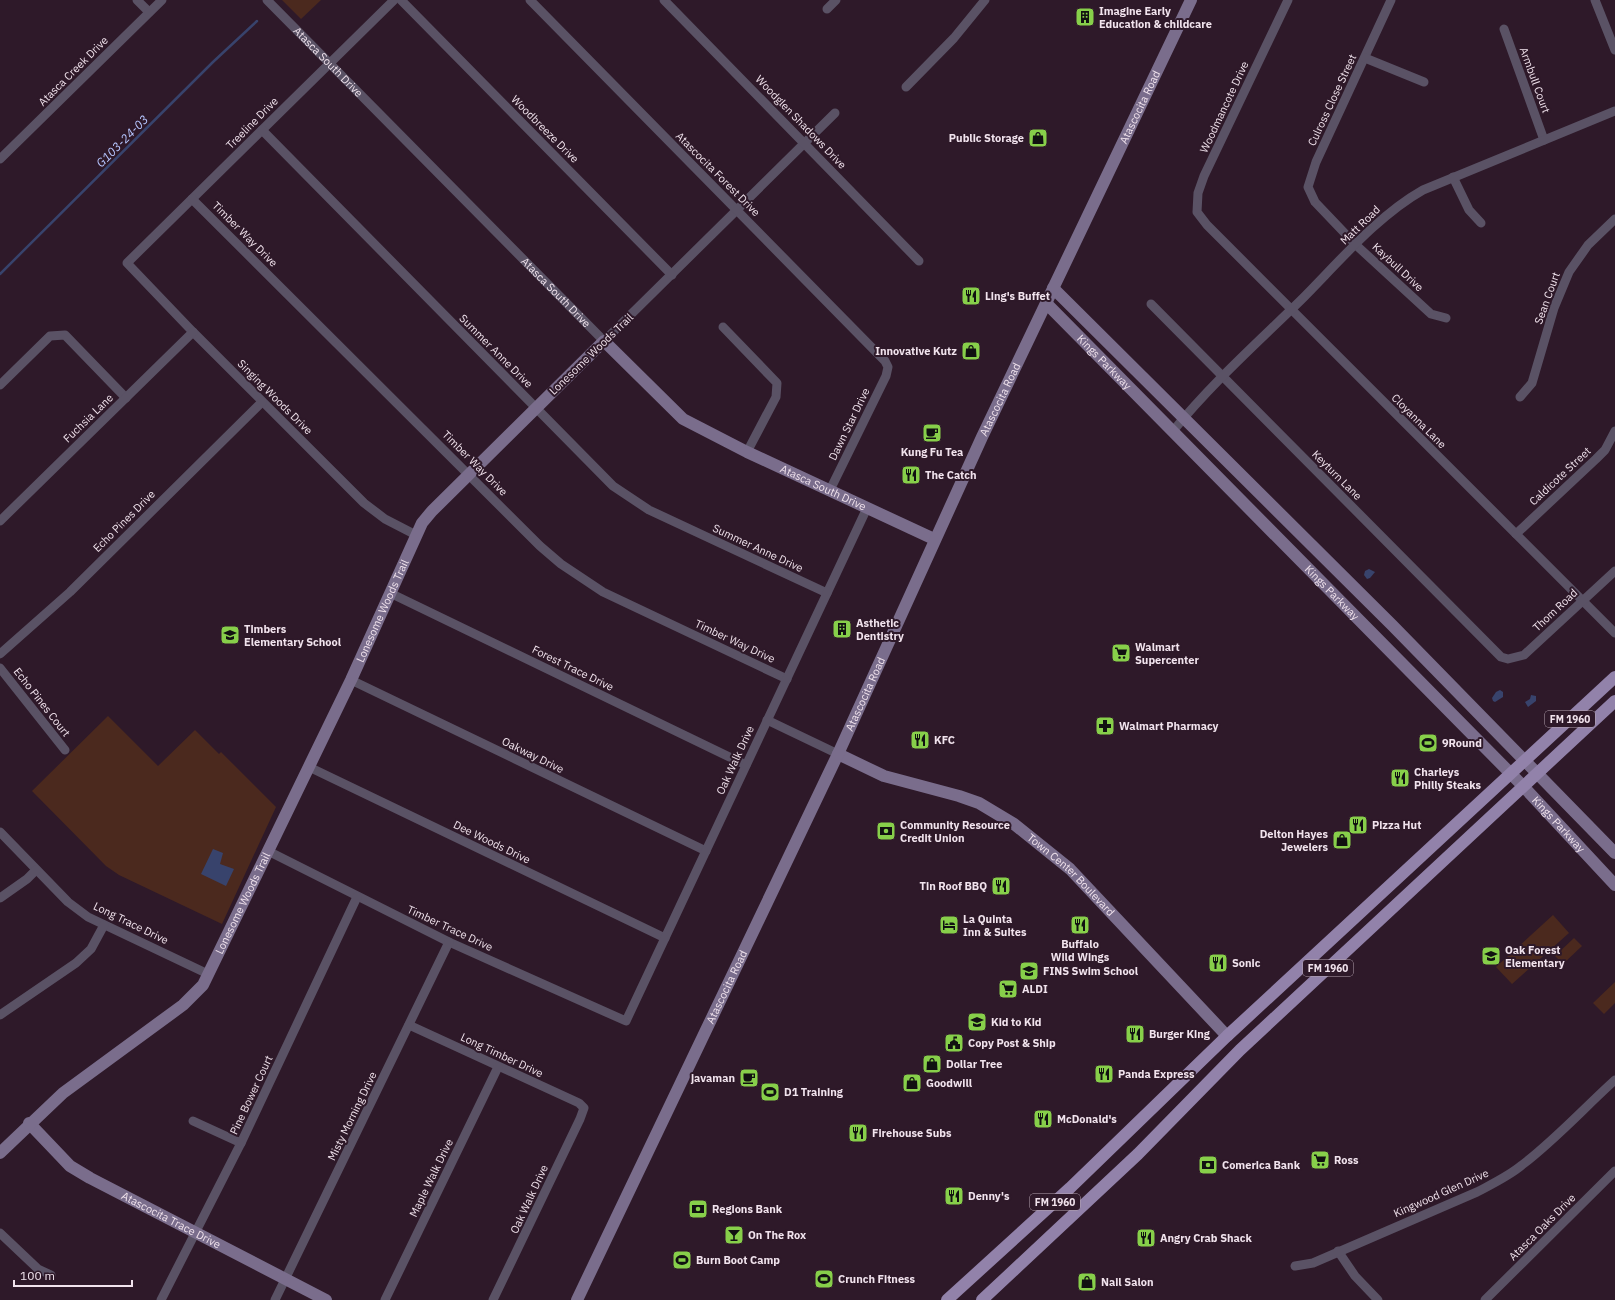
<svg xmlns="http://www.w3.org/2000/svg" width="1615" height="1300" font-family="'IBM Plex Sans',sans-serif">
<style>
.green{fill:#4b291e}
.water{fill:#38436c}
.lines{fill:none;stroke-linecap:round;stroke-linejoin:round}
.stream{stroke:#38436c;stroke-width:2.5}
.street{stroke:#5a5265;stroke-width:9}
.secondary{stroke:#7a6d8c;stroke-width:12}
.primary{stroke:#9282aa;stroke-width:12}
.labels{text-anchor:middle;dominant-baseline:central;stroke-width:4;stroke-linejoin:round;paint-order:stroke}
.shield{fill:#2e1929;stroke:#b6a6b2;stroke-width:1}
.shield-label{font-size:10px;font-weight:bold;fill:#f1e3ed}
.poi-label{font-size:11px;font-weight:bold;fill:#f1e3ed;stroke:#2e1929;text-anchor:start}
.street-label{font-size:11px;fill:#f1e3ed;stroke:#2e1929}
.water-label{font-size:12px;font-style:italic;fill:#b6c6ff;stroke:#2e1929}
</style>
<rect width="100%" height="100%" fill="#2e1929"/>
<g class="green">
<polygon points="282,0 321,0 301,19"/>
<polygon points="108,716 158,766 195,730 219,754 221,752 276,807 222,924 119,875 106,866 32,791"/>
<polygon points="1553,915 1569,933 1512,984 1496,967"/>
<polygon points="1574,938 1582,946 1563,964 1555,956"/>
<polygon points="1615,982 1615,1003 1604,1014 1593,1003"/>
</g>
<g class="water">
<polygon points="1369,569 1375,572 1370,578 1367,579 1364,575 1365,571"/>
<polygon points="1500,690 1503,692 1503,697 1495,702 1493,701 1492,698 1496,692"/>
<polygon points="1531,695 1536,696 1536,701 1528,707 1525,702 1530,699"/>
<polygon points="213,849 223,853 220,864 234,869 226,886 201,874"/>
</g>
<g class="lines">
<polyline class="stream" points="0,274 213,62 257,21"/>
<g class="street">
<polyline points="137,0 149,12"/>
<path id="s1" d="M267 0 604 341 835 113"/>
<polyline points="394,0 127,263 193,332 364,503 385,519 416,535"/>
<polyline points="401,0 672,275"/>
<polyline points="530,0 885,361 888,367 886,376 830,490"/>
<polyline points="664,0 919,261"/>
<polyline points="1288,0 1204,176 1198,193 1197,212 1207,225 1615,633"/>
<polyline points="1391,0 1316,162 1308,187 1315,202 1356,245 1431,314 1446,318"/>
<polyline points="1595,0 1615,50"/>
<polyline points="827,9 836,0"/>
<polyline points="1504,29 1544,140"/>
<polyline points="1365,58 1424,82"/>
<polyline points="906,87 954,38 985,0"/>
<polyline points="262,130 613,486 649,510 827,593"/>
<polyline points="0,159 162,0"/>
<polyline points="1453,177 1469,210 1481,223"/>
<polyline points="192,199 540,546 561,564 603,592 787,679"/>
<polyline points="1151,304 1501,657 1508,659 1524,655 1615,571"/>
<polyline points="723,327 777,383 776,397 747,452"/>
<polyline points="0,385 50,336 65,335 126,398"/>
<polyline points="1520,397 1532,383 1554,308 1569,272 1588,245 1615,219"/>
<path d="M1173 431C1211 384 1257 343 1300 301 1338 263 1377 216 1423 190L1615 111"/>
<polyline points="0,521 193,332"/>
<polyline points="1516,534 1596,459 1605,450 1615,431"/>
<polyline points="390,593 746,765"/>
<polyline points="0,654 70,592 262,402"/>
<polyline points="0,668 65,750"/>
<polyline points="351,680 706,851"/>
<polyline points="767,720 838,754"/>
<polyline points="309,767 665,938"/>
<polyline points="0,832 68,902 88,917 208,974"/>
<polyline points="268,851 449,942 626,1021 867,508"/>
<polyline points="0,898 27,879 36,870"/>
<polyline points="0,1015 76,963 91,949 104,925"/>
<polyline points="409,1025 579,1103 584,1108 580,1119 493,1300"/>
<polyline points="193,1121 241,1143"/>
<polyline points="0,1233 38,1269 51,1275"/>
<polyline points="1338,1251 1355,1276 1378,1300"/>
<path d="M1295 1266 1313 1263 1477 1192C1492 1184 1509 1176 1522 1165 1555 1140 1584 1108 1615 1080"/>
<polyline points="161,1300 241,1143 357,897"/>
<polyline points="275,1300 449,942"/>
<polyline points="385,1300 498,1067"/>
<polyline points="1485,1300 1615,1171"/>
</g>
<g class="secondary">
<polyline points="1053,288 1392,625 1615,853"/>
<path id="s2" d="M1046 303 1523 786 1615 885"/>
<path id="s3" d="M838 754 884 776 959 796 979 803 1014 824 1070 869 1227 1036"/>
<path id="s4" d="M29 1123 70 1166 90 1178 326 1300"/>
<path id="s5" d="M0 1153 63 1093 183 1005 203 985 351 680 422 523 432 511 604 341 683 419 747 452 934 539"/>
<path id="s6" d="M577 1300 838 754 982 437 1191 0"/>
</g>
<g class="primary">
<polyline points="947,1300 1070,1188 1227,1036 1615,677"/>
<polyline points="982,1300 1138,1154 1240,1050 1615,701"/>
</g>
</g>
<defs>
<g id="building-square" transform="scale(1)"><rect x="-9" y="-9" width="18" height="18" rx="4" fill="#87cf4a" stroke="#2e1929"/><path d="M-4-6H4V6H1V3H-1V6H-4ZM-2.5-4.3h1.7v1.8h-1.7ZM.8-4.3h1.7v1.8H.8ZM-2.5-1h1.7V.8h-1.7ZM.8-1h1.7V.8H.8Z" fill="#111"/></g>
<g id="shop-square" transform="scale(1)"><rect x="-9" y="-9" width="18" height="18" rx="4" fill="#87cf4a" stroke="#2e1929"/><path d="M-5-2.5h2.3a2.7 3.5 0 0 1 5.4 0H5L5.5 6h-11ZM-1.5-2.5h3a1.5 2.3 0 0 0-3 0Z" fill="#111"/></g>
<g id="restaurant-square" transform="scale(1)"><rect x="-9" y="-9" width="18" height="18" rx="4" fill="#87cf4a" stroke="#2e1929"/><path d="M-5-6h1v4h1v-4h1v4h1v-4h1v5L-1.5 .5V6h-2V.5L-5-1ZM5-6V6H3V1.5H1.5Q1.5-4 5-6Z" fill="#111"/></g>
<g id="cafe-square" transform="scale(1)"><rect x="-9" y="-9" width="18" height="18" rx="4" fill="#87cf4a" stroke="#2e1929"/><path d="M-5.5-4.5H6V0H3Q3 3.5 0 3.5H-2.5Q-5.5 3.5-5.5 0ZM3-3.2v2h1.7v-2ZM-6 4.5H4V6H-6Z" fill="#111"/></g>
<g id="school-square" transform="scale(1)"><rect x="-9" y="-9" width="18" height="18" rx="4" fill="#87cf4a" stroke="#2e1929"/><path d="M0-5L7-2L0 1L-7-2ZM-4 1L0 2.5L4 1V4Q0 6-4 4Z" fill="#111"/></g>
<g id="supermarket-square" transform="scale(1)"><rect x="-9" y="-9" width="18" height="18" rx="4" fill="#87cf4a" stroke="#2e1929"/><path d="M-6-5.5h2.5l.6 2H6L4.5 2H-2.5L-4.4-4H-6ZM-1.5 3.2a1.3 1.3 0 1 0 .1 0ZM3 3.2a1.3 1.3 0 1 0 .1 0Z" fill="#111"/></g>
<g id="pharmacy-square" transform="scale(1)"><rect x="-9" y="-9" width="18" height="18" rx="4" fill="#87cf4a" stroke="#2e1929"/><path d="M-2-6h4v4h4v4h-4v4h-4v-4h-4v-4h4Z" fill="#111"/></g>
<g id="stadium-square" transform="scale(1)"><rect x="-9" y="-9" width="18" height="18" rx="4" fill="#87cf4a" stroke="#2e1929"/><path d="M0-5a6.5 5 0 1 0 0 10a6.5 5 0 1 0 0-10ZM-3.5-1.8h7v3.6h-7Z" fill="#111"/></g>
<g id="bank-square" transform="scale(1)"><rect x="-9" y="-9" width="18" height="18" rx="4" fill="#87cf4a" stroke="#2e1929"/><path d="M-6-4H6V4H-6ZM0-2.3a2.3 2.3 0 1 0 0 4.6a2.3 2.3 0 1 0 0-4.6Z" fill="#111"/></g>
<g id="hotel-square" transform="scale(1)"><rect x="-9" y="-9" width="18" height="18" rx="4" fill="#87cf4a" stroke="#2e1929"/><path d="M-6-4.5h1.5V1H6V5H4.5V3h-9V5H-6ZM-4 0a1.8 1.8 0 1 1 3.6 0ZM.5 0V-2.5h3Q6-2.5 6 0Z" fill="#111"/></g>
<g id="civic-square" transform="scale(1)"><rect x="-9" y="-9" width="18" height="18" rx="4" fill="#87cf4a" stroke="#2e1929"/><path d="M-.6-6.5H3V-4.5H.6V-3L4-1V1h2V6H-6V1h2V-1L-.6-3ZM-1.2 2.5V6h2.4V2.5Z" fill="#111"/></g>
<g id="bar-square" transform="scale(1)"><rect x="-9" y="-9" width="18" height="18" rx="4" fill="#87cf4a" stroke="#2e1929"/><path d="M-6-5H6L.8 .8V4.5H3.5V6h-7V4.5H-.8V.8Z" fill="#111"/></g>
</defs>
<g fill-rule="evenodd">
<use href="#building-square" x="1085" y="17"/>
<use href="#shop-square" x="1038" y="138"/>
<use href="#restaurant-square" x="971" y="296"/>
<use href="#shop-square" x="971" y="351"/>
<use href="#cafe-square" x="932" y="433"/>
<use href="#restaurant-square" x="911" y="475"/>
<use href="#building-square" x="842" y="629"/>
<use href="#school-square" x="230" y="635"/>
<use href="#supermarket-square" x="1121" y="653"/>
<use href="#pharmacy-square" x="1105" y="726"/>
<use href="#restaurant-square" x="920" y="740"/>
<use href="#stadium-square" x="1428" y="743"/>
<use href="#restaurant-square" x="1400" y="778"/>
<use href="#restaurant-square" x="1358" y="825"/>
<use href="#bank-square" x="886" y="831"/>
<use href="#shop-square" x="1342" y="840"/>
<use href="#restaurant-square" x="1001" y="886"/>
<use href="#hotel-square" x="949" y="925"/>
<use href="#restaurant-square" x="1080" y="925"/>
<use href="#school-square" x="1491" y="956"/>
<use href="#restaurant-square" x="1218" y="963"/>
<use href="#school-square" x="1029" y="971"/>
<use href="#supermarket-square" x="1008" y="989"/>
<use href="#school-square" x="977" y="1022"/>
<use href="#restaurant-square" x="1135" y="1034"/>
<use href="#civic-square" x="954" y="1043"/>
<use href="#shop-square" x="932" y="1064"/>
<use href="#restaurant-square" x="1104" y="1074"/>
<use href="#cafe-square" x="749" y="1078"/>
<use href="#shop-square" x="912" y="1083"/>
<use href="#stadium-square" x="770" y="1092"/>
<use href="#restaurant-square" x="1043" y="1119"/>
<use href="#restaurant-square" x="858" y="1133"/>
<use href="#supermarket-square" x="1320" y="1160"/>
<use href="#bank-square" x="1208" y="1165"/>
<use href="#restaurant-square" x="954" y="1196"/>
<use href="#bank-square" x="698" y="1209"/>
<use href="#bar-square" x="734" y="1235"/>
<use href="#restaurant-square" x="1146" y="1238"/>
<use href="#stadium-square" x="682" y="1260"/>
<use href="#stadium-square" x="824" y="1279"/>
<use href="#shop-square" x="1087" y="1282"/>
</g>
<g class="labels">
<g class="shield">
<rect x="1545" y="711" width="50" height="16" rx="3"/>
<rect x="1303" y="960" width="50" height="16" rx="3"/>
<rect x="1030" y="1194" width="50" height="16" rx="3"/>
</g>
<g class="shield-label">
<text x="1570" y="719">FM 1960</text>
<text x="1328" y="968">FM 1960</text>
<text x="1055" y="1202">FM 1960</text>
</g>
<g class="poi-label">
<text x="1099" y="11">Imagine Early<tspan x="1099" dy="13">Education &amp; childcare</tspan></text>
<text x="1024" y="138" text-anchor="end">Public Storage</text>
<text x="985" y="296">Ling's Buffet</text>
<text x="957" y="351" text-anchor="end">Innovative Kutz</text>
<text x="932" y="452" text-anchor="middle">Kung Fu Tea</text>
<text x="925" y="475">The Catch</text>
<text x="856" y="623">Asthetic<tspan x="856" dy="13">Dentistry</tspan></text>
<text x="244" y="629">Timbers<tspan x="244" dy="13">Elementary School</tspan></text>
<text x="1135" y="647">Walmart<tspan x="1135" dy="13">Supercenter</tspan></text>
<text x="1119" y="726">Walmart Pharmacy</text>
<text x="934" y="740">KFC</text>
<text x="1442" y="743">9Round</text>
<text x="1414" y="772">Charleys<tspan x="1414" dy="13">Philly Steaks</tspan></text>
<text x="900" y="825">Community Resource<tspan x="900" dy="13">Credit Union</tspan></text>
<text x="1372" y="825">Pizza Hut</text>
<text x="1328" y="834" text-anchor="end">Delton Hayes<tspan x="1328" dy="13">Jewelers</tspan></text>
<text x="987" y="886" text-anchor="end">Tin Roof BBQ</text>
<text x="963" y="919">La Quinta<tspan x="963" dy="13">Inn &amp; Suites</tspan></text>
<text x="1080" y="944" text-anchor="middle">Buffalo<tspan x="1080" dy="13">Wild Wings</tspan></text>
<text x="1505" y="950">Oak Forest<tspan x="1505" dy="13">Elementary</tspan></text>
<text x="1232" y="963">Sonic</text>
<text x="1043" y="971">FINS Swim School</text>
<text x="1022" y="989">ALDI</text>
<text x="991" y="1022">Kid to Kid</text>
<text x="1149" y="1034">Burger King</text>
<text x="968" y="1043">Copy Post &amp; Ship</text>
<text x="946" y="1064">Dollar Tree</text>
<text x="1118" y="1074">Panda Express</text>
<text x="735" y="1078" text-anchor="end">javaman</text>
<text x="926" y="1083">Goodwill</text>
<text x="784" y="1092">D1 Training</text>
<text x="1057" y="1119">McDonald's</text>
<text x="872" y="1133">Firehouse Subs</text>
<text x="1334" y="1160">Ross</text>
<text x="1222" y="1165">Comerica Bank</text>
<text x="968" y="1196">Denny's</text>
<text x="712" y="1209">Regions Bank</text>
<text x="748" y="1235">On The Rox</text>
<text x="1160" y="1238">Angry Crab Shack</text>
<text x="696" y="1260">Burn Boot Camp</text>
<text x="838" y="1279">Crunch Fitness</text>
<text x="1101" y="1282">Nail Salon</text>
</g>
<g class="street-label">
<text stroke="none"><textPath href="#s1" startOffset="87">Atasca South Drive</textPath></text>
<text transform="translate(73 71) rotate(-45)">Atasca Creek Drive</text>
<text transform="translate(1535 80) rotate(70)">Armbull Court</text>
<text transform="translate(1332 100) rotate(-65)">Culross Close Street</text>
<text stroke="none"><textPath href="#s6" startOffset="1319">Atascocita Road</textPath></text>
<text transform="translate(1224 107) rotate(-65)">Woodmancote Drive</text>
<text transform="translate(801 122) rotate(46)">Woodglen Shadows Drive</text>
<text transform="translate(252 123) rotate(-45)">Treeline Drive</text>
<text transform="translate(545 129) rotate(45)">Woodbreeze Drive</text>
<text transform="translate(718 174) rotate(45)">Atascocita Forest Drive</text>
<text transform="translate(1360 225) rotate(-44)">Matt Road</text>
<text transform="translate(245 234) rotate(45)">Timber Way Drive</text>
<text transform="translate(1398 267) rotate(43)">Kaybull Drive</text>
<text stroke="none"><textPath href="#s1" startOffset="411">Atasca South Drive</textPath></text>
<text transform="translate(1547 298) rotate(-70)">Sean Court</text>
<text transform="translate(496 351) rotate(45)">Summer Anne Drive</text>
<text transform="translate(591 354) rotate(-44)">Lonesome Woods Trail</text>
<text stroke="none"><textPath href="#s2" startOffset="83">Kings Parkway</textPath></text>
<text transform="translate(275 397) rotate(45)">Singing Woods Drive</text>
<text stroke="none"><textPath href="#s6" startOffset="995">Atascocita Road</textPath></text>
<text transform="translate(88 418) rotate(-44)">Fuchsia Lane</text>
<text transform="translate(1419 421) rotate(45)">Cloyanna Lane</text>
<text transform="translate(849 424) rotate(-64)">Dawn Star Drive</text>
<text transform="translate(475 463) rotate(45)">Timber Way Drive</text>
<text transform="translate(1337 475) rotate(45)">Keyturn Lane</text>
<text transform="translate(1560 476) rotate(-43)">Caldicote Street</text>
<text stroke="none"><textPath href="#s5" startOffset="1300">Atasca South Drive</textPath></text>
<text transform="translate(124 521) rotate(-45)">Echo Pines Drive</text>
<text transform="translate(758 548) rotate(25)">Summer Anne Drive</text>
<text stroke="none"><textPath href="#s2" startOffset="407">Kings Parkway</textPath></text>
<text transform="translate(1555 610) rotate(-43)">Thom Road</text>
<text stroke="none"><textPath href="#s5" startOffset="679">Lonesome Woods Trail</textPath></text>
<text transform="translate(735 641) rotate(25)">Timber Way Drive</text>
<text transform="translate(573 668) rotate(26)">Forest Trace Drive</text>
<text stroke="none"><textPath href="#s6" startOffset="671">Atascocita Road</textPath></text>
<text transform="translate(42 702) rotate(52)">Echo Pines Court</text>
<text transform="translate(533 755) rotate(26)">Oakway Drive</text>
<text transform="translate(735 760) rotate(-65)">Oak Walk Drive</text>
<text stroke="none"><textPath href="#s2" startOffset="731">Kings Parkway</textPath></text>
<text transform="translate(492 842) rotate(26)">Dee Woods Drive</text>
<text stroke="none"><textPath href="#s3" startOffset="267">Town Center Boulevard</textPath></text>
<text stroke="none"><textPath href="#s5" startOffset="355">Lonesome Woods Trail</textPath></text>
<text transform="translate(131 923) rotate(26)">Long Trace Drive</text>
<text transform="translate(450 928) rotate(25)">Timber Trace Drive</text>
<text stroke="none"><textPath href="#s6" startOffset="347">Atascocita Road</textPath></text>
<text transform="translate(502 1055) rotate(25)">Long Timber Drive</text>
<text transform="translate(251 1095) rotate(-65)">Pine Bower Court</text>
<text transform="translate(352 1116) rotate(-64)">Misty Morning Drive</text>
<text transform="translate(431 1178) rotate(-64)">Maple Walk Drive</text>
<text transform="translate(1441 1193) rotate(-24)">Kingwood Glen Drive</text>
<text transform="translate(529 1199) rotate(-65)">Oak Walk Drive</text>
<text stroke="none"><textPath href="#s4" startOffset="174">Atascocita Trace Drive</textPath></text>
<text transform="translate(1542 1227) rotate(-45)">Atasca Oaks Drive</text>
</g>
<g class="water-label">
<text transform="translate(122 141) rotate(-45)">G103-24-03</text>
</g>
</g>
<path d="M14 1280v6h118v-6" fill="none" stroke="#f1e3ed" stroke-width="2"/>
<text x="20" y="1280" font-size="12" fill="#f1e3ed" stroke="#2e1929" stroke-width="3" paint-order="stroke">100 m</text>
</svg>
